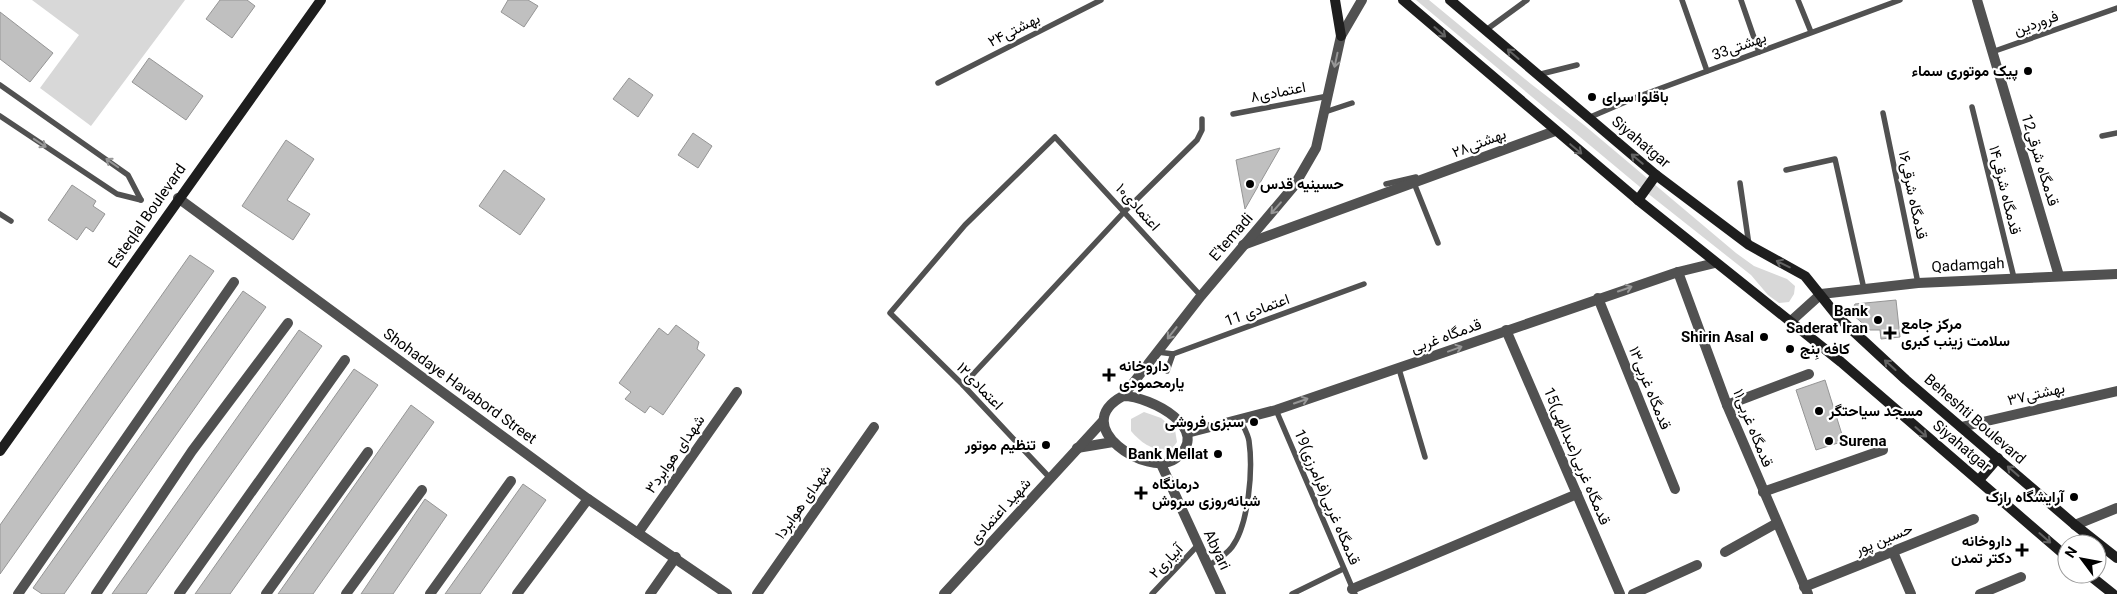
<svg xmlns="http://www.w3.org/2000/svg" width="2117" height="594" font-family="Roboto,Vazirmatn,sans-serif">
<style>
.green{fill:#d8d8d8}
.building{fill:#c0c0c0;stroke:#959595}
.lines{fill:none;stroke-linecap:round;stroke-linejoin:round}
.service{stroke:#515151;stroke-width:5.5}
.minor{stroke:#515151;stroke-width:10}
.tertiary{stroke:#515151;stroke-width:10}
.secondary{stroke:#1e1e1e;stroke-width:10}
.oneway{stroke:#626262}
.oneway2{stroke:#979797}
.poi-dot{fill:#000;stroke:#fff;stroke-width:2}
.labels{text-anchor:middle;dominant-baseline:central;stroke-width:4.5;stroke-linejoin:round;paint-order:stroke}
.street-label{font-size:15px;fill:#000;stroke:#fff}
.poi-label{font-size:15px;font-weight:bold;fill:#000;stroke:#fff;text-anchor:end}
</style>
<rect width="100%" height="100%" fill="#fff"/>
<g class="green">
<polygon points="32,0 185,0 91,126 40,88 79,35"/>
<polygon points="1416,0 1429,0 1531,84 1584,125 1736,253 1754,266 1787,279 1795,286 1794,294 1789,302 1779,303 1768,295 1751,275 1646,192"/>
<path d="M1144 412 1161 418 1175 430 1177 442 1171 450C1154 452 1141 443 1131 431V419Z"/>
</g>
<g class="building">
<polygon points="220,0 247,0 255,6 232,38 206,19"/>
<polygon points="508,0 528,0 538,6 524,27 501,12"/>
<polygon points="0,12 53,53 30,82 0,59"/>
<polygon points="149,58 203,96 186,120 132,82"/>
<polygon points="629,78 653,95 638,117 613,99"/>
<polygon points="693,133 712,146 698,168 678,155"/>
<polygon points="286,140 314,159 287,200 310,214 293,240 242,206"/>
<polygon points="1280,148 1245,209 1236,160"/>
<polygon points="504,170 545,199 520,235 479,206"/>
<polygon points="72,185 96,201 93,206 105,214 93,232 86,227 77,240 48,220"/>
<polygon points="190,255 214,271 0,574 0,525"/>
<polygon points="243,291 266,307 64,594 42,594 33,588"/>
<polygon points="1896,300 1900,337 1881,339 1880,330 1870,330 1851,313 1855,304"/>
<polygon points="676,325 699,342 697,349 705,355 663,415 650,406 645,413 625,399 631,392 619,383 659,328 668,335"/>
<polygon points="299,330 322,346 146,594 112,594"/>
<polygon points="354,369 378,385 230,594 195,594"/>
<polygon points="1825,380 1844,441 1816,450 1796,390"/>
<polygon points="411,405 434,422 313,594 278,594"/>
<polygon points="523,484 546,500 480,594 445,594"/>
<polygon points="425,499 447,515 393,594 361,594"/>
</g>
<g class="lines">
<g class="service">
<polyline points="1682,0 1707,71"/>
<polyline points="1741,0 1759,52"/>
<polyline points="1798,0 1811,32"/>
<polyline points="1486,30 1527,0"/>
<polyline points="1992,52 2117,8"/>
<polyline points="1537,75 1577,65"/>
<polyline points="938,83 1101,0"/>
<polyline points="0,85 128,175 141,200"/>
<polyline points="1972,107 2014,278"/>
<polyline points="1325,112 1352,103"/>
<polyline points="1883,113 1918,283"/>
<polyline points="1233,114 1328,96"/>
<polyline points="0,116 117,194 141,200"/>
<polyline points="1588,118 1637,97 1900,0"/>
<polyline points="2102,136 2117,133"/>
<polyline points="1786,170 1835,159 1864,289"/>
<polyline points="1414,183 1438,243"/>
<polyline points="1740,183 1749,245"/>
<polyline points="1386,184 1416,177"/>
<polyline points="0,214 11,221"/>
<polyline points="1158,352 1173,354 1364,284"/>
<polyline points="1399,369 1425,457"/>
<polyline points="1167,371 1173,354"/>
<polyline points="963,385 1125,211 1197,140 1202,130 1202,119"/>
<polyline points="1276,410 1355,594"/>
<polyline points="1050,478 963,385 890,313 965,225 1055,137 1201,296"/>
<path d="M1208 566C1217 560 1226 555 1232 547 1249 524 1253 469 1249 441 1248 434 1243 426 1240 419"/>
<polyline points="1152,594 1198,545"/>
<polyline points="1292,594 1343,569"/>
</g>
<g class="minor">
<polyline points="1243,245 1555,131"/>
<polyline points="1678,272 1727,405 1808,594"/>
<polyline points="1598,298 1675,489"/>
<polyline points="1506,330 1620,594"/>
<polyline points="1727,405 1809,374"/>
<polyline points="1961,427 2117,391"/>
<polyline points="1763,492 1883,450"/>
<polyline points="2075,525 2117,508"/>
<polyline points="638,533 737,392"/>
<polyline points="1725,552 1777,523"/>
<polyline points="1893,552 1911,594"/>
<polyline points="1804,587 1974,519"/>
<polyline points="1352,589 1577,494"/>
<polyline points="18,594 234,282"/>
<polyline points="96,594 192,451 288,323"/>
<polyline points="179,594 345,360"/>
<polyline points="266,594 368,452"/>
<polyline points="346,594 422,490"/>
<polyline points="430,594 511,481"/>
<polyline points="517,594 588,499"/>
<polyline points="650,594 676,557"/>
<polyline points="757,594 874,427"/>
<polyline points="1633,594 1697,565"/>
<polyline points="1980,594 2021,577"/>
</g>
<g class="tertiary">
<polyline points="1977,0 2059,276"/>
<polyline points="178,198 588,499 727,594"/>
<polyline points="1790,322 1821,294 1918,283 2117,274"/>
<polyline points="1123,396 1201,296 1294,186 1316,148 1341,36 1362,0"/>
<path d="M1123 396C1150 396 1215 430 1175 459 1148 478 1067 426 1123 396Z"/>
<polyline points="1187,433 1276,410 1678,272 1715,263"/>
<polyline points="1077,448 1113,442"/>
<polyline points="1161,464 1221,594"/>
<polyline points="944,594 1103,421"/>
</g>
<g class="secondary">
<polyline points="1335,0 1341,36"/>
<polyline points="1403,0 1638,200 1841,362 2067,557"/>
<polyline points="1450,0 1656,175 1749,245 1805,276 1838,317 1906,380 2075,525 2117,558"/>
<polyline points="1638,200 1656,175"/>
<polyline points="0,451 321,0"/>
<polyline points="1979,480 1998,458"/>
<polyline points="2088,574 2113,594"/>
</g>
</g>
<defs><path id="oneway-shaft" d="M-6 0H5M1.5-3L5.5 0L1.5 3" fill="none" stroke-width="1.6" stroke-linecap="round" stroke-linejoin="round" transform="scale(1.25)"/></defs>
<g class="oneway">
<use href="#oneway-shaft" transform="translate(1440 32) rotate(41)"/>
<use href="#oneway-shaft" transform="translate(1513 54) rotate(-139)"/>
<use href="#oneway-shaft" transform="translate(1576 149) rotate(40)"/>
<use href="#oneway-shaft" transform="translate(1637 159) rotate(-140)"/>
<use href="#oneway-shaft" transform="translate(1783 264) rotate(-154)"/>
<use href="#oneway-shaft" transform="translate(1890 365) rotate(-138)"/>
<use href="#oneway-shaft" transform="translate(1921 432) rotate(41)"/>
<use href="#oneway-shaft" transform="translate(2013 471) rotate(-139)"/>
<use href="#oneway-shaft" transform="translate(2045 538) rotate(41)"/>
</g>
<g class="oneway2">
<use href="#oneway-shaft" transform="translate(1336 60) rotate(102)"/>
<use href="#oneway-shaft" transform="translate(40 143) rotate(34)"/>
<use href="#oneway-shaft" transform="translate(112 163) rotate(-145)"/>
<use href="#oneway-shaft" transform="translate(1276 208) rotate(131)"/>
<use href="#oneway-shaft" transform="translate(1625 289) rotate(-19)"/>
<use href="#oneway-shaft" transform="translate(1172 333) rotate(128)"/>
<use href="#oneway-shaft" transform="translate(1455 349) rotate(-20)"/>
<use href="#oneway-shaft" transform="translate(1301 401) rotate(-19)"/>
</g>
<g class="poi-dot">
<circle cx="2028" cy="71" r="5"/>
<circle cx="1592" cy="97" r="5"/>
<circle cx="1250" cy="184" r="5"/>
<circle cx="1878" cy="320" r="5"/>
<path d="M1887.5 325.5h5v5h5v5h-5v5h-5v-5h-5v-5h5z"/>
<circle cx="1764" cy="337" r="5"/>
<circle cx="1790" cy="349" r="5"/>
<path d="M1106.5 367.5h5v5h5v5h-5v5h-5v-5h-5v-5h5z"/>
<circle cx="1819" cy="411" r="5"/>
<circle cx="1254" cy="422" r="5"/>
<circle cx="1829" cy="441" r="5"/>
<circle cx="1046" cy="445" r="5"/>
<circle cx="1218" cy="454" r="5"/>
<path d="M1138.5 485.5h5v5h5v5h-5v5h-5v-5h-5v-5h5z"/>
<circle cx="2074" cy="497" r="5"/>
<path d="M2019.5 542.5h5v5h5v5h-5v5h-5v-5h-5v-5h5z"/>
</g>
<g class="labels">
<g class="street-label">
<text transform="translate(2036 23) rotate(-20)">فروردین</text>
<text transform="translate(1014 30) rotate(-27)">۲۴بهشتی</text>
<text transform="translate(1739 46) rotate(-20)">33بهشتی</text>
<text transform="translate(1278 92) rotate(-11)">اعتمادی۸</text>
<text transform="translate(1641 142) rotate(40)">Siyahatgar</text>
<text transform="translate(1479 143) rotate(-21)">۲۸بهشتی</text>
<text transform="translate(2040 160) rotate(73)">12قدمگاه شرقی</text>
<text transform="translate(2005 190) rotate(76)">قدمگاه شرقی۱۴</text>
<text transform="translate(1913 195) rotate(78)">قدمگاه شرقی۱۶</text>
<text transform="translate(1138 207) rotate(48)">اعتمادی۱۰</text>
<text transform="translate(147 216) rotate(-55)">Esteqlal Boulevard</text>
<text transform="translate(1231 237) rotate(-49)">E'temadi</text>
<text transform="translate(1968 265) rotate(-3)">Qadamgah</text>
<text transform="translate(1257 310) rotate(-20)">11 اعتمادی</text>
<text transform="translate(1446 336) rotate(-20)">قدمگاه غربی</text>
<text transform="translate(460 386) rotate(36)">Shohadaye Havabord Street</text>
<text transform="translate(980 386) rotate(46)">اعتمادی۱۲</text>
<text transform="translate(1650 388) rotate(68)">قدمگاه غربی۱۳</text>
<text transform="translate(2036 394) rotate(-13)">بهشتی۳۷</text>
<text transform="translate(1975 419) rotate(41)">Beheshti Boulevard</text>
<text transform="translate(1753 428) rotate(68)">قدمگاه غربی۱۱</text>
<text transform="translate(1962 446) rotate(40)">Siyahatgar</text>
<text transform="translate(675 454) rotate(-55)">۳شهدای هوابرد</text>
<text transform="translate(1577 456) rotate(67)">15قدمگاه غربی(عبدالهی)</text>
<text transform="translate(1327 497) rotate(67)">19قدمگاه غربی(فرامرزی)</text>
<text transform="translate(803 502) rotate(-55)">شهدای هوابرد۱</text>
<text transform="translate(1000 511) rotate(-48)">شهید اعتمادی</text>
<text transform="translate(1884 539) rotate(-22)">حسین پور</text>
<text transform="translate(1217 550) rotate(65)">Abyari</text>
<text transform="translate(1166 561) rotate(-46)">آبیاری۲</text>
</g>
<g class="poi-label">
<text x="2018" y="71">پیک موتوری سماء</text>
<text x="1602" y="97" text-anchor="start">باقلوا سرای</text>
<text x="1260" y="184" text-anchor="start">حسینیه قدس</text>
<text x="1868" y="311">Bank<tspan x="1868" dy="17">Saderat Iran</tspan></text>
<text x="1901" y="324" text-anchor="start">مرکز جامع<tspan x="1901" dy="17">سلامت زینب کبری</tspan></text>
<text x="1754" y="337">Shirin Asal</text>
<text x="1800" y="349" text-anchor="start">کافه بِنج</text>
<text x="1119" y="366" text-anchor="start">داروخانه<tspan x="1119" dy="17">یارمحمودی</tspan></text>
<text x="1829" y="411" text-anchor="start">مسجد سیاحتگر</text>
<text x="1244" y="422">سبزی فروشی</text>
<text x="1839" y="441" text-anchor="start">Surena</text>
<text x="1036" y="445">تنظیم موتور</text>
<text x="1208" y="454">Bank Mellat</text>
<text x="1152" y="484" text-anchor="start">درمانگاه<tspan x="1152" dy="17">شبانه‌روزی سروش</tspan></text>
<text x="2064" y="497">آرایشگاه رازک</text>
<text x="2012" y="541">داروخانه<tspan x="2012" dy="17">دکتر تمدن</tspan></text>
</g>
</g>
<g transform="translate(2082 559) rotate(302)"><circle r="24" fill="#ffffff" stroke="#999999"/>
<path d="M0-4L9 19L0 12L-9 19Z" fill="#000000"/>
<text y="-8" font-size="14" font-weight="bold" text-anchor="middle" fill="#000000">N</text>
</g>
</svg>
